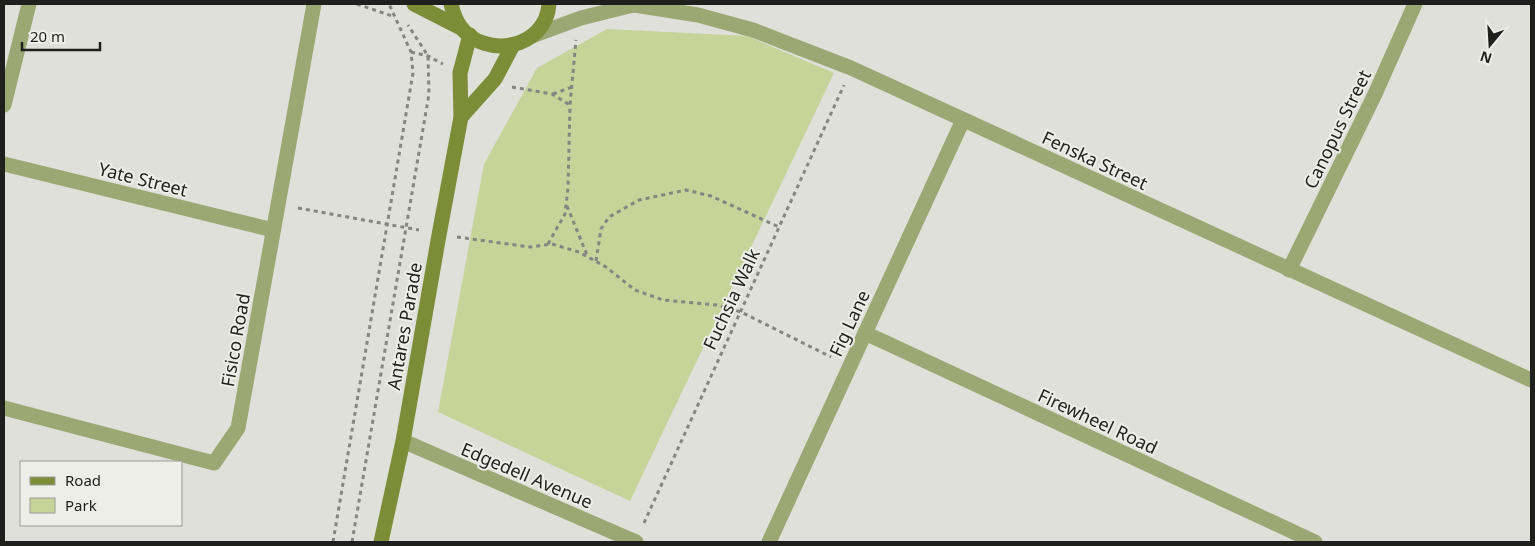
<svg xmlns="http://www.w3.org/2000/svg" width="1535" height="546" font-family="'Noto Sans',sans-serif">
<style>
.green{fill:#c6d399}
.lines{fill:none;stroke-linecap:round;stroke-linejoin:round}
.path{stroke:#858581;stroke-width:3;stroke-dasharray:4 4;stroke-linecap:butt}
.lane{stroke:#9ca873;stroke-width:15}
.street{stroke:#9ca873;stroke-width:15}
.secondary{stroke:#7d8c36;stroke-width:15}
.labels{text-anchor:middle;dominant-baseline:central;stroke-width:4;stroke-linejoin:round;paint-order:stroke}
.street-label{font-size:18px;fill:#1f1f1d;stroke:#eceee7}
</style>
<rect width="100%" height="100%" fill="#dfe0d9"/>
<polygon class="green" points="607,29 747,36 834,73 630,501 438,412 484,164 537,68"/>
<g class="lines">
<g class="path">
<polyline points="357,4 395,17"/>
<polyline points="411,52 428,56 443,64"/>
<polyline points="512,87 552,94 570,105"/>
<polyline points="553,94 572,87"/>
<polyline points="567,206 587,255"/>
<polyline points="298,208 419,230"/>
<polyline points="457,237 530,247 552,244 579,252 606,267 635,290 663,300 717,305 741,312 831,357"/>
<polyline points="548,244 565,214 568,188 570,105 576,40"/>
<polyline points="596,261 601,229 609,217 639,200 686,190 711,196 779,227"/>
<polyline points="644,523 844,85"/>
<polyline points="333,542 413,73 411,52 389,4"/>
<polyline points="352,542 429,94 428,56 408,25"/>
</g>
<polyline class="lane" points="769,542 963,120"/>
<g class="street">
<polyline points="628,4 698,15 753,30 851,68 1531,380"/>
<polyline points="532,36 581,18 633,5"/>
<polyline points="4,105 29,4"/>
<polyline points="4,164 273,230"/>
<polyline points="1289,270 1375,94 1415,4"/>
<polyline points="865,333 1315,542"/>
<polyline points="4,408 214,463 238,428 314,4"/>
<polyline points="403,441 636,542"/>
</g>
<g class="secondary">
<polyline points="414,4 461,28"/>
<path d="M451 4C453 12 455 19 460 26 484 60 546 49 549 4"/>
<polyline points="461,117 495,79 513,45"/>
<polyline points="381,542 403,441 439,235 461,117 460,73 470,35"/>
</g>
</g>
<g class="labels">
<g class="street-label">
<text transform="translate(1337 129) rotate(-64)">Canopus Street</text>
<text transform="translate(1095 160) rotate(25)">Fenska Street</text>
<text transform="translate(143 179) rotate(14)">Yate Street</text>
<text transform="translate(731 299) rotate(-65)">Fuchsia Walk</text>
<text transform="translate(849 323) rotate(-65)">Fig Lane</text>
<text transform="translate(404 326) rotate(-80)">Antares Parade</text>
<text transform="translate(235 340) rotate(-80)">Fisico Road</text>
<text transform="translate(1098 421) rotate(25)">Firewheel Road</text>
<text transform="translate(527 475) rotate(23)">Edgedell Avenue</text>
</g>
</g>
<rect width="1535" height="546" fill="none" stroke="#1f1f1d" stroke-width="10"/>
<rect x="20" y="461" width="162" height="65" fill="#eceee7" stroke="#9a9b96"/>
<rect x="30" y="477" width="25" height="8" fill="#7d8c36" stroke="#9a9b96"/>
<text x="65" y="486" font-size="15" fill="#1f1f1d">Road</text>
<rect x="30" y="498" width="25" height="15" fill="#c6d399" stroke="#9a9b96"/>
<text x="65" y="511" font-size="15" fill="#1f1f1d">Park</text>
<g transform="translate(1490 45) rotate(198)" stroke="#eceee7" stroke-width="4" paint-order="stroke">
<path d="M0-4L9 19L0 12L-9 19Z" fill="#1f1f1d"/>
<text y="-8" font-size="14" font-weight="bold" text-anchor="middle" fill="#1f1f1d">N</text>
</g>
<path d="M22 42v8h78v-8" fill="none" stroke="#1f1f1d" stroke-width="2.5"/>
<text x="30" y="42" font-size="15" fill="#1f1f1d" stroke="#eceee7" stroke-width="4" paint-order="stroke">20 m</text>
</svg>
